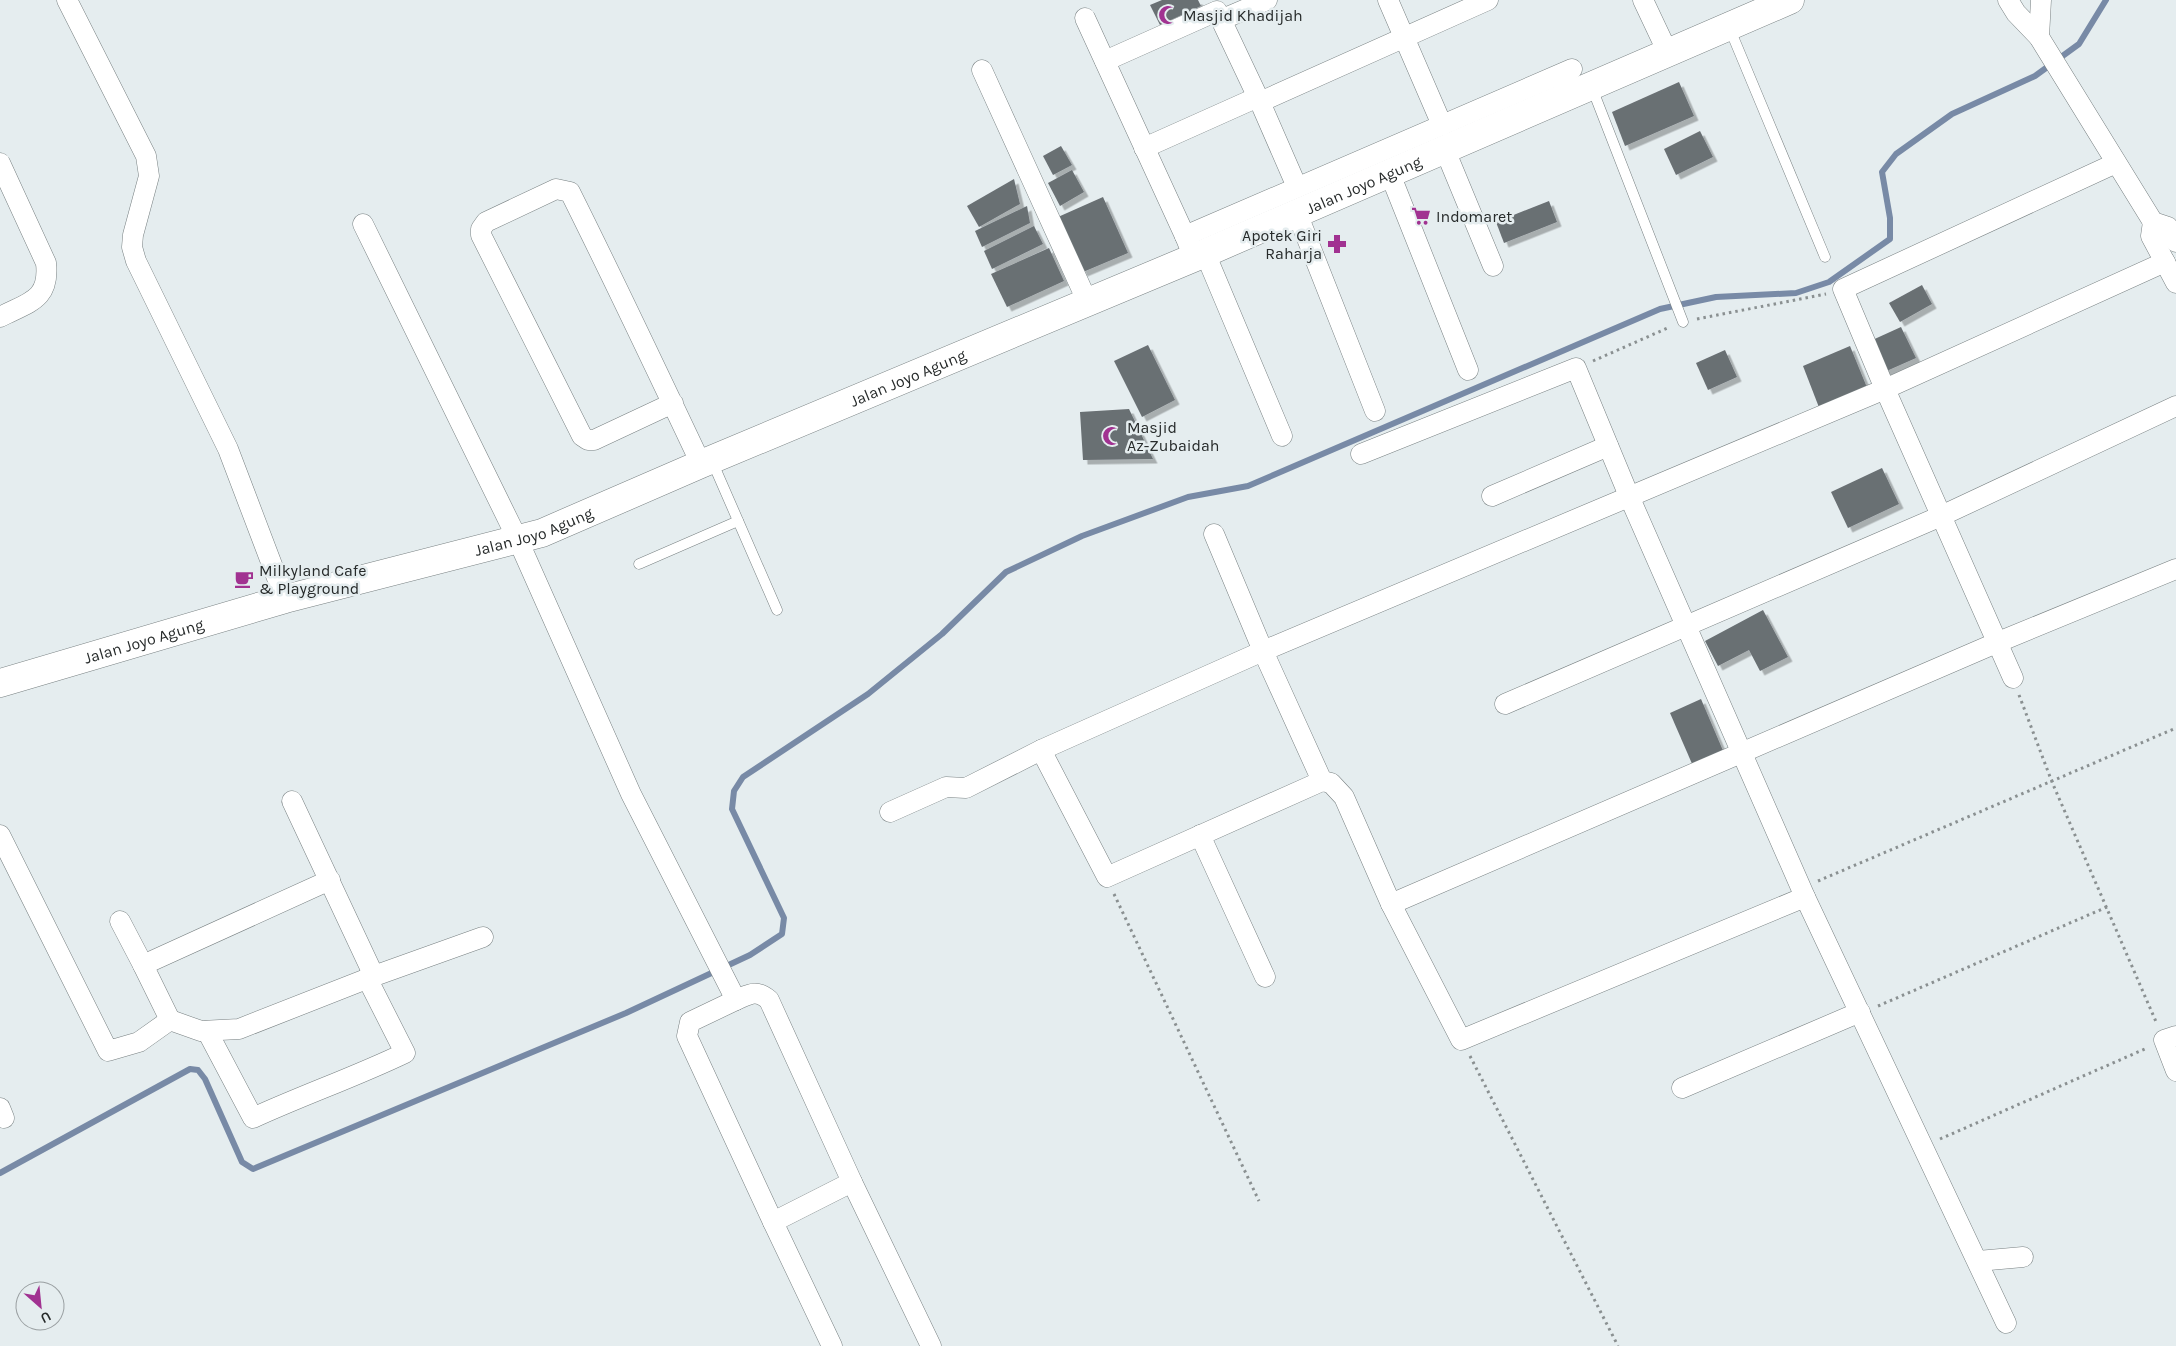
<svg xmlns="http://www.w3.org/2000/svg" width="2176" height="1346" font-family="Karla,sans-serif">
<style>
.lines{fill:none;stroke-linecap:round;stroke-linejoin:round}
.stream{stroke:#788aa6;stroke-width:6}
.building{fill:#696f73;filter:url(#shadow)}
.lane-casing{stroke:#788082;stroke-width:11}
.street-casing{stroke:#788082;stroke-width:21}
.secondary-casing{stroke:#788082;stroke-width:29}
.path{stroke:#8a9091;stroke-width:3;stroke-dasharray:2.5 4;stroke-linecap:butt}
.lane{stroke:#fff;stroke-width:10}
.street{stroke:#fff;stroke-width:20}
.secondary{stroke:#fff;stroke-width:28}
.labels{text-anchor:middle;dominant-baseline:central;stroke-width:5;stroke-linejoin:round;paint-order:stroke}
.poi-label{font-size:16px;fill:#272b2b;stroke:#e5edef;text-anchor:start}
.street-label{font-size:16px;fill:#272b2b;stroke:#e5edef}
</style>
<defs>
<filter id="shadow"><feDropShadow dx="4.5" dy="4.5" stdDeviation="0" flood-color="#0004"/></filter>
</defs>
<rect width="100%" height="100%" fill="#e5edef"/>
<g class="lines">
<polyline class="stream" points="0,1173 190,1069 198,1070 205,1079 242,1162 253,1169 626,1013 750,955 782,934 784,918 732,809 734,791 743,777 868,694 942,634 1006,572 1082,536 1188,497 1248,486 1660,309 1716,297 1796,293 1829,282 1890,239 1890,218 1882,172 1896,154 1952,114 2035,76 2079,44 2106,0"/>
</g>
<g class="building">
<polygon points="1162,0 1198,0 1201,6 1160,25 1150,5"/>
<polygon points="1679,82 1694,116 1625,146 1612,112"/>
<polygon points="1700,131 1713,157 1676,175 1664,149"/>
<polygon points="1061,146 1072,165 1053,175 1043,156"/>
<polygon points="1072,170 1084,192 1060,206 1048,183"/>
<polygon points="1014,179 1020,204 979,227 967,206"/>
<polygon points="1103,197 1128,253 1083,272 1058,217"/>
<polygon points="1549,201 1557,222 1504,243 1496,222"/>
<polygon points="1027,206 1030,223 982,247 975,231"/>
<polygon points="1034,226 1043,244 992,269 984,251"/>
<polygon points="1049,248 1064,281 1007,307 991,274"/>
<polygon points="1922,285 1932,304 1900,322 1889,303"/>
<polygon points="1901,327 1916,358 1882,373 1868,342"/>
<polygon points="1148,345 1175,400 1142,417 1114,361"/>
<polygon points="1850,346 1868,390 1820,410 1803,366"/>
<polygon points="1725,350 1737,377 1708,390 1696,363"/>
<polygon points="1129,409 1153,459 1083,460 1080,412"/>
<polygon points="1882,468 1899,504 1848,528 1831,492"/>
<polygon points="1763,610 1788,657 1760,671 1749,650 1718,666 1705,641"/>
<polygon points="1701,699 1724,753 1693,766 1670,713"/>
</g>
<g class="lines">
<g class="lane-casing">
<g id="lane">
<polyline points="1729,27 1825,257"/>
<polyline points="1592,88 1683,322"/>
<polyline points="712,461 777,610"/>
<polyline points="639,564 738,521"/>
</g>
</g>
<g class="street-casing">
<g id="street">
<polyline points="67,0 146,156 149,176 133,235 132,247 136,261 228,449 285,599"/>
<polyline points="1388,0 1442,125"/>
<polyline points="1643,0 1668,53"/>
<polyline points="2008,0 2016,13 2039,37 2153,222 2168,227 2176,242"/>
<polyline points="1085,18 1185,236"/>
<polyline points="1223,19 1267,0"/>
<polyline points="2039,37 2041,0"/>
<polyline points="1105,61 1217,11 1260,102 1488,0"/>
<polyline points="982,70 1088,303"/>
<polyline points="1260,102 1297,187"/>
<polyline points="1144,148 1258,97"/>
<polyline points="1445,150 1493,266"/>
<path d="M0 163 46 263C50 300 29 302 0 317"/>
<polyline points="1390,174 1468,370"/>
<polyline points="1297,213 1375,411"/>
<polyline points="2153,222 2151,236 2176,283"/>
<path d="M363 224 518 540 631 794 736 1000C750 994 756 989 769 1000L852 1182 773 1222"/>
<polyline points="1205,253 1282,436"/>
<polyline points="1194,258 1185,236 1572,69"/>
<path d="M673 403 594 440H588L582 436 481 235V229L486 222 556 189 570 192C615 282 658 373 701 464"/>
<polyline points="1361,454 1576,368 1629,496 1805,897 2006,1323"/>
<polyline points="1492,496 1608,446"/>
<polyline points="1214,534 1263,651 1322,781"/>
<polyline points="2013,678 1885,389 1843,289 2116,163"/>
<polyline points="1505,704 1941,516 2176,406"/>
<polyline points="1041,750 1107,877 1322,781 1331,783 1344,797 1391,904 1996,643 2176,569"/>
<polyline points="292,801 374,976"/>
<polyline points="890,812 946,787 966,788 1041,750 1263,651 1885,389 2165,262"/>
<polyline points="0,835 108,1051 139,1042 170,1020"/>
<polyline points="1200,835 1265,977"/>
<polyline points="330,880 143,965 170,1020 201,1031 239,1029 374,976 483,937"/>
<polyline points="1391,904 1461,1040 1805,897"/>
<polyline points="120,921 143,965"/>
<polyline points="736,1000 690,1022 687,1036 773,1222 832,1346"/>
<path d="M207 1031 253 1118C303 1095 355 1077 405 1053L367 978"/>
<polyline points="2176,1036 2164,1040 2176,1071"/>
<polyline points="1682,1088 1860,1012"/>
<polyline points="0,1108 4,1118"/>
<polyline points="852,1182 931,1346"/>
<polyline points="1978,1261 2023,1257"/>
</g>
</g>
<g class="secondary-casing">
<g id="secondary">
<path id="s1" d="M0 683 285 599 542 533 701 464 1205 253 1790 0"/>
</g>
</g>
<g class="path">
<polyline points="1697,319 1826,294"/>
<polyline points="1593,361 1670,327"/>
<polyline points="2019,695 2052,782 2157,1024"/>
<polyline points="1818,881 2176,728"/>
<polyline points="1114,894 1259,1201"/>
<polyline points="1878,1006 2107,907"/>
<polyline points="1470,1056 1618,1346"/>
<polyline points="1940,1139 2147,1048"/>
</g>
<use href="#lane" class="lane"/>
<use href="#street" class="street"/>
<use href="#secondary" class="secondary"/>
</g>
<defs>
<g id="mosque-bare" transform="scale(1.5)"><path d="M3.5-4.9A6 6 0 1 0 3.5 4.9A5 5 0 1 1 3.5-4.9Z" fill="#a13291" stroke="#e5edef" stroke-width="2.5" paint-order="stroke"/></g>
<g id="supermarket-bare" transform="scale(1.5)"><path d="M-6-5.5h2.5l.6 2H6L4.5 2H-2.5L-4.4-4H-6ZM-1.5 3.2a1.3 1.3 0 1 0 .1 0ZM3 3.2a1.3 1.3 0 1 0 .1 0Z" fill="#a13291" stroke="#e5edef" stroke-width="2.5" paint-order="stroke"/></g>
<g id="pharmacy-bare" transform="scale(1.5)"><path d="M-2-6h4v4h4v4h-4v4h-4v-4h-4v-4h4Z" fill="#a13291" stroke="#e5edef" stroke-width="2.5" paint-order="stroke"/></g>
<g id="cafe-bare" transform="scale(1.5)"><path d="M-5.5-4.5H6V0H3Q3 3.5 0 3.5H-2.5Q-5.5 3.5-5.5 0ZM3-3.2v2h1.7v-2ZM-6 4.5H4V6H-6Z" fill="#a13291" stroke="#e5edef" stroke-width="2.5" paint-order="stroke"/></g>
</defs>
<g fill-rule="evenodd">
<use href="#mosque-bare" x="1168" y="15"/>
<use href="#supermarket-bare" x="1421" y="216"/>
<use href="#pharmacy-bare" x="1337" y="244"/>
<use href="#mosque-bare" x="1112" y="436"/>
<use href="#cafe-bare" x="244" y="579"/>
</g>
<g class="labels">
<g class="poi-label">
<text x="1183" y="15">Masjid Khadijah</text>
<text x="1436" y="216">Indomaret</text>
<text x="1322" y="235" text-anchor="end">Apotek Giri<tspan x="1322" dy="18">Raharja</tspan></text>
<text x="1127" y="427">Masjid<tspan x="1127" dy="18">Az-Zubaidah</tspan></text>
<text x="259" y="570">Milkyland Cafe<tspan x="259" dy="18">&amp; Playground</tspan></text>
</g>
<g class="street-label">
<text stroke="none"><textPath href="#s1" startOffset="1455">Jalan Joyo Agung</textPath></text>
<text stroke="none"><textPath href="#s1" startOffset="960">Jalan Joyo Agung</textPath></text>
<text stroke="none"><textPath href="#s1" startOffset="555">Jalan Joyo Agung</textPath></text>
<text stroke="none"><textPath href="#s1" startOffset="150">Jalan Joyo Agung</textPath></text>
</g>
</g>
<g transform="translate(40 1306) rotate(153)"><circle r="24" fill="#e5edef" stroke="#999fa1"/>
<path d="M0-4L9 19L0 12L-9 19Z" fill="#a13291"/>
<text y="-8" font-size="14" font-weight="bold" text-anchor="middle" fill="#272b2b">U</text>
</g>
</svg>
